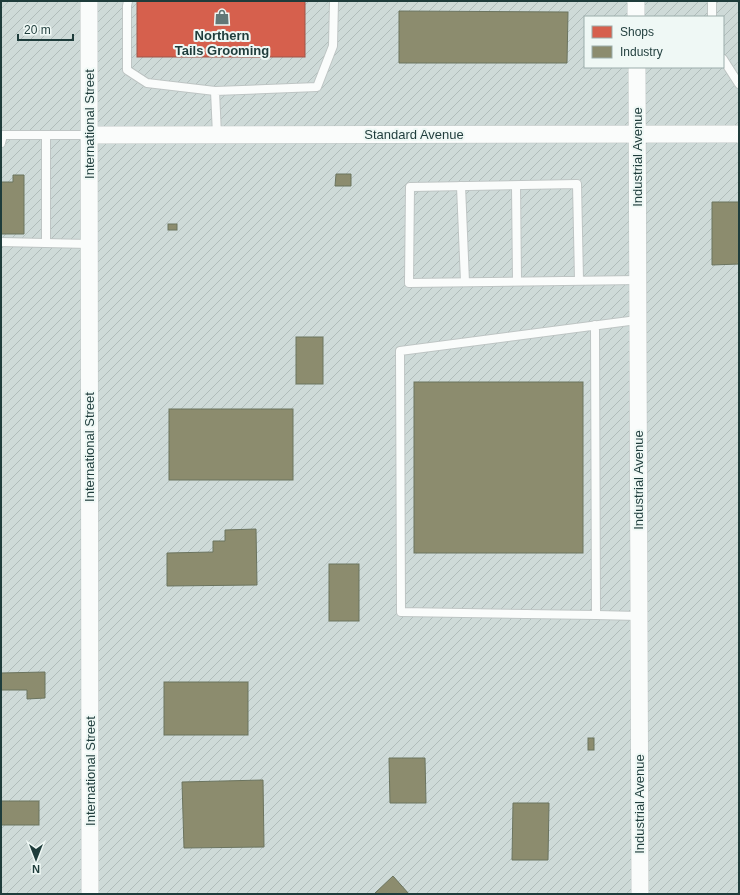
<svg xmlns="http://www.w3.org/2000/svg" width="740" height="895" font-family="Helvetica,sans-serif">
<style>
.industrial{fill:url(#industrial-furrows);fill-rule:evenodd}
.shops{fill:#d6604d;stroke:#9f5548}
.industry{fill:#8c8c6e;stroke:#6b745f}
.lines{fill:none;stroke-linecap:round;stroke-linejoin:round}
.lane-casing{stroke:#bec5c4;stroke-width:10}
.street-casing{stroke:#bec5c4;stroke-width:18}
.lane{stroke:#fafcfb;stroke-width:8}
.street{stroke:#fafcfb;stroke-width:17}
.labels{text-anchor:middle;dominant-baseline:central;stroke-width:4;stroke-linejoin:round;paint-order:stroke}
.poi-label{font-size:13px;font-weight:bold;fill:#1e3c3b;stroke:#eff8f5}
.street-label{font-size:13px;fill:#1e3c3b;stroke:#eff8f5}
</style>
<defs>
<pattern id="industrial-furrows" width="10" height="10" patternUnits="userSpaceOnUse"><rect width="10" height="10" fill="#cedad8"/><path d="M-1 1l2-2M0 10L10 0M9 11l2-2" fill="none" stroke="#b0bcba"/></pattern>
</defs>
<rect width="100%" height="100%" fill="#e1e8e7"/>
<path class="industrial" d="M1 1H739V894H1ZM585 17H723V67H585Z"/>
<rect class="shops" x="137" y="1" width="168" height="56"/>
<g class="industry">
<polygon points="399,11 568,12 567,63 399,63"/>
<polygon points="336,174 351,174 351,186 335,186"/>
<polygon points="13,175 24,175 24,234 1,234 1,182 13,182"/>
<polygon points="712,202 739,202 739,264 712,265"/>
<rect x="168" y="224" width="9" height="6"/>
<rect x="296" y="337" width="27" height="47"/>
<rect x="414" y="382" width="169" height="171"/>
<rect x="169" y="409" width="124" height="71"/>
<polygon points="256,529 257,585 167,586 167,553 213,552 213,541 225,541 225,530"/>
<rect x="329" y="564" width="30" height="57"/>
<polygon points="45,672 45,698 27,699 27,690 1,690 1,673"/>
<rect x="164" y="682" width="84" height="53"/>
<rect x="588" y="738" width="6" height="12"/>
<polygon points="389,758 425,758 426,803 390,803"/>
<polygon points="263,780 264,847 184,848 182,782"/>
<rect x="1" y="801" width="38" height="24"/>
<polygon points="513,803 549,803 548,860 512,860"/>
<polygon points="393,876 409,894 374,894"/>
</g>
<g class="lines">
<g class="lane-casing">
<g id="lane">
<polyline points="128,1 127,6 127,70 147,83 215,91"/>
<polyline points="712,1 712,17"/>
<polyline points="723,59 739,84"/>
<polyline points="217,135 215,91 317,87 333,46 334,1"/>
<polyline points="1,143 3,135 89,135"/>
<polyline points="461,186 465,282"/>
<polyline points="516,186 517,281"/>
<polyline points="1,242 89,244"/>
<polyline points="46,243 46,135"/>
<polyline points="579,280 577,184 410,187 409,283 638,280"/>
<polyline points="595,325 596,615 401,612 400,351 637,320"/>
<polyline points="596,615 639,616"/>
</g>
</g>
<g class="street-casing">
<g id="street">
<polyline points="89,1 90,894"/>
<polyline points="636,1 636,17"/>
<polyline points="637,67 640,894"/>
<polyline points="89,135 739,134"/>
</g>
</g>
<use href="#lane" class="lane"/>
<use href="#street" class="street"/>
</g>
<defs>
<g id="shop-bare" transform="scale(1.2)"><path d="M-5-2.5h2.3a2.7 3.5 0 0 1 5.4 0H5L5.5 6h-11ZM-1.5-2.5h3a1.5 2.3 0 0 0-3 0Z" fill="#627877" stroke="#eff8f5" stroke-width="2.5" paint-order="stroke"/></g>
</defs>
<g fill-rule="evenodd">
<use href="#shop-bare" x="222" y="17"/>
</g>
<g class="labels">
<g class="poi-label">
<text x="222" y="35">Northern<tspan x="222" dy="15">Tails Grooming</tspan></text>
</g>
<g class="street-label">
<text transform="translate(89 124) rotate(-90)">International Street</text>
<text x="414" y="134">Standard Avenue</text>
<text transform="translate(637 157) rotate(-90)">Industrial Avenue</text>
<text transform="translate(89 447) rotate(-90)">International Street</text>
<text transform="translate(638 480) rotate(-90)">Industrial Avenue</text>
<text transform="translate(90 771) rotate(-90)">International Street</text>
<text transform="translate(639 804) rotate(-90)">Industrial Avenue</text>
</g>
</g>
<rect width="740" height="895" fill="none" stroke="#1e3c3b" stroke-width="4"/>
<rect x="584" y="16" width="140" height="52" fill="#eff8f5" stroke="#9badab"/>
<rect x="592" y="26" width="20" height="12" fill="#d6604d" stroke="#9badab"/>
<text x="620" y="36" font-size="12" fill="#1e3c3b">Shops</text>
<rect x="592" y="46" width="20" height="12" fill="#8c8c6e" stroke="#9badab"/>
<text x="620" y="56" font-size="12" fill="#1e3c3b">Industry</text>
<g transform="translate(36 859) rotate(180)" stroke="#eff8f5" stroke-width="3" paint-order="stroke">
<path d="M0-3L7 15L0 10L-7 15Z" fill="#1e3c3b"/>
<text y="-6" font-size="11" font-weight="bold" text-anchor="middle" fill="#1e3c3b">N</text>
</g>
<path d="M18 34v6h55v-6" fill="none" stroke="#1e3c3b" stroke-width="2"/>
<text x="24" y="34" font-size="12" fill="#1e3c3b" stroke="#eff8f5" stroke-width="3" paint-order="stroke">20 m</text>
</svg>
